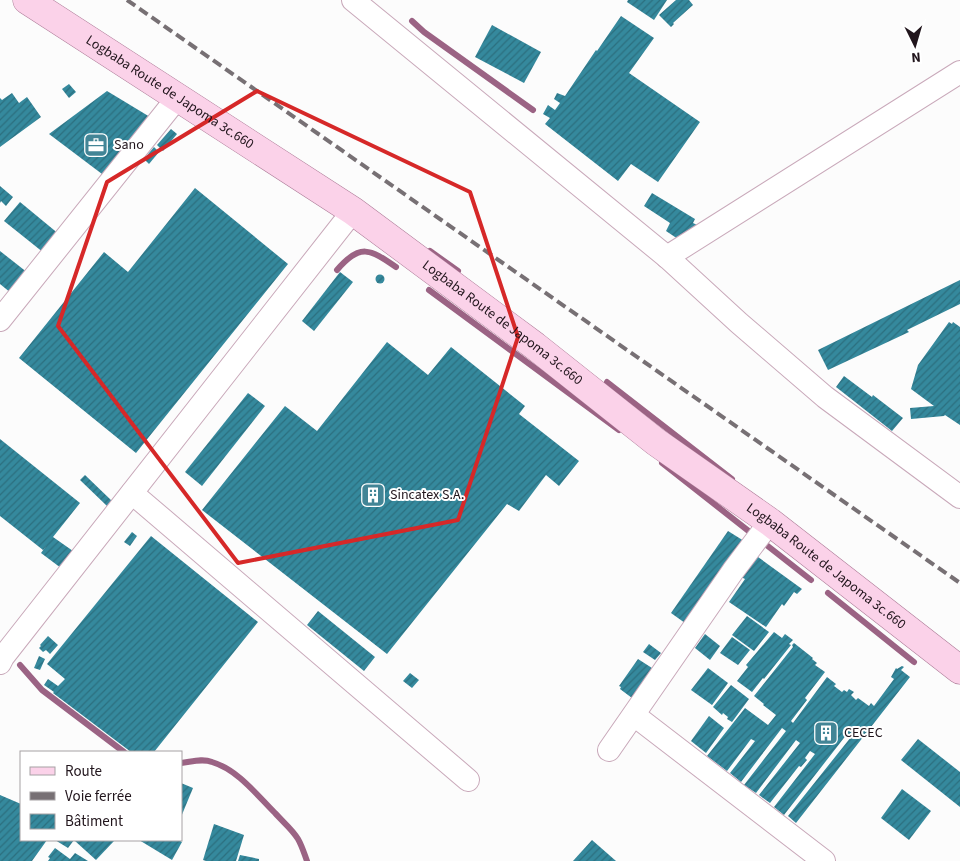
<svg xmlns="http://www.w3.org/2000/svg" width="960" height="861" font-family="'Source Sans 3',sans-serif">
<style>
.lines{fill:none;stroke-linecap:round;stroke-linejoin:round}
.stream{stroke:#9b6384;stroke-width:6}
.building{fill:url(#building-hatch)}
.minor-casing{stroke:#c9a9ba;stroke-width:24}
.major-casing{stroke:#ad7c98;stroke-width:29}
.minor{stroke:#fff;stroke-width:22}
.major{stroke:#fbd2e9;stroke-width:28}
.rail{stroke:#777074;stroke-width:4;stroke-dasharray:10 5;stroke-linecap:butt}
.marked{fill:none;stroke:#d62828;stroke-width:4;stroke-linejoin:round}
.labels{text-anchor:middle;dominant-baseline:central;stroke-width:4;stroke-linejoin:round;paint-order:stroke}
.street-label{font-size:14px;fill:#21151c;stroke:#fff}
.poi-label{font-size:14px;fill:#21151c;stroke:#fff;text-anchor:start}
</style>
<defs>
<pattern id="building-hatch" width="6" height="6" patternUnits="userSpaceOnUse" patternTransform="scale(1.25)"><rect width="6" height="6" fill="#35899d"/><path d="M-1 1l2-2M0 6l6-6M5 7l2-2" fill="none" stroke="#2c6f7f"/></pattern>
</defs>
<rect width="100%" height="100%" fill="#fcfcfc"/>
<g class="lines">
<g class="stream">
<polyline points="412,21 424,32 533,110"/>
<polyline points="430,251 458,271"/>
<path d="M337 270C360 243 370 249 396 267"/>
<polyline points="429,290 619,430"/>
<polyline points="607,382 732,479"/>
<polyline points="662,463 811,580"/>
<polyline points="828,593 914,662"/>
<polyline points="20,665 42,690 124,752"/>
<path d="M181 763C191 762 202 758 212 762 238 770 256 794 275 813 283 822 292 829 298 839 302 846 304 853 307 861"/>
</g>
</g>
<g class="building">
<polygon points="628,0 667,0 654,20 627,2"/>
<polygon points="676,0 689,0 693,5 673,23 674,24 671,27 659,15"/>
<polygon points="621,16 654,38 629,73 700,122 658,182 631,164 618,181 545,124 550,118 543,114 548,105 555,110 560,103 554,99 557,93 565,96 596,50 597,51"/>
<polygon points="492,25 541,52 524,83 475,57"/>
<polygon points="69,84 76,92 69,98 62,89"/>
<polygon points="107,91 150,117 106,177 49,134"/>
<polygon points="12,93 19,103 27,97 41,117 0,147 0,98 2,100"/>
<polygon points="171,129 177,134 163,151 157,145"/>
<polygon points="154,147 159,152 149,164 144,159"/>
<polygon points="0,186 13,197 6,206 1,201 0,203"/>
<polygon points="195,188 288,264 136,453 19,358 104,252 128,272"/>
<polygon points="652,193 695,219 693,223 697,225 681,241 666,231 670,223 644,206"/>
<polygon points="20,202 60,235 44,253 4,221"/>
<polygon points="0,251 28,273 11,293 0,284"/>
<polygon points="340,272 353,282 314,331 302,321"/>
<circle cx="380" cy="279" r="4.5"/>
<polygon points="960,280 960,304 907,330 909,332 828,370 818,350"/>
<polygon points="949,322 952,324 953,322 960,327 960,425 945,415 944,416 911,419 910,408 934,406 911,389 918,365"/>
<polygon points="387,342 428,375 451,347 525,406 519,414 579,461 559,486 546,475 519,511 507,504 387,654 202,510 285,406 317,431"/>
<polygon points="844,376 872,397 873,395 903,418 892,431 836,387"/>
<polygon points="248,393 265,406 202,486 185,472"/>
<polygon points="0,439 80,503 53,537 73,551 61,568 41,553 47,545 43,550 0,516"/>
<polygon points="85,475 112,501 107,506 80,480"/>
<polygon points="728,531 744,541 685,623 671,613"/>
<polygon points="132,532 137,536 130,546 124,542"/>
<polygon points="151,536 258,622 154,752 131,752 53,693 54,692 44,685 48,679 58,686 65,679 47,664"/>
<polygon points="758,557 802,589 797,594 794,592 784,606 782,604 766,627 729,602 745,579 741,577"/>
<polygon points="318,611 375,657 364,671 307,625"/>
<polygon points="747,616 769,632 754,651 732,635"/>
<polygon points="774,632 782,638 785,634 793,640 789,644 791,645 764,679 763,678 752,692 737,681 748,667 746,665"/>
<polygon points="705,634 720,646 710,660 695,648"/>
<polygon points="48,636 58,645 50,654 46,650 43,652 39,648 41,646 40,645"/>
<polygon points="732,637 750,650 738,665 720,653"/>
<polygon points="794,643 813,658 812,659 817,663 815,665 825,672 805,698 807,700 791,721 793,723 827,677 836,684 834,686 842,692 844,690 847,692 849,689 854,692 851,695 856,700 858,698 869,706 871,703 874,706 894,679 891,677 896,668 897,669 902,666 904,667 901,670 910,677 796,823 788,816 851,737 847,734 784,815 774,807 815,754 810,751 805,758 807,760 801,767 799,766 770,803 759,795 800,743 796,740 756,793 744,785 786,731 782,728 741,782 730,773 755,741 751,739 727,771 707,756 745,708 768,725 776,715 763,705 764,704 754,696 793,647 792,645"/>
<polygon points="649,644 661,653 655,660 643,652"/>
<polygon points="39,656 45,659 40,670 34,668"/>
<polygon points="638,659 652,668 632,698 620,689 621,687 619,686"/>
<polygon points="708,668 728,683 712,705 691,690"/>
<polygon points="410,673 419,680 412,688 403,681"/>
<polygon points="731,685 749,699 732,722 727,719 728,717 723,713 722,715 713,707"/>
<polygon points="709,716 724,728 706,753 691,741"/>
<polygon points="918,739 960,772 960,807 901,760"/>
<polygon points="181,783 193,788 181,817"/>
<polygon points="902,789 931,811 909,840 881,818"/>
<polygon points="0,795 21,804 21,840 47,840 32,861 0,861"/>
<polygon points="214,824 244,835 236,861 206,861 203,860"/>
<polygon points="55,840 74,840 68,848"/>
<polygon points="76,840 113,840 114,841 96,860 75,841"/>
<polygon points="139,840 179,840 182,842 172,860"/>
<polygon points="592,840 616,861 573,861"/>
<polygon points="55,848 70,859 75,853 88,861 48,861 50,858 48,857"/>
<polygon points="240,855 259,859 259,861 238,861"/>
</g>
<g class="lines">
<g class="minor-casing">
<g id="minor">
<polyline points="353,0 667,257 739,323 825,397 960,497"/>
<polyline points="667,257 960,72"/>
<polyline points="0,320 178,97"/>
<polyline points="132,493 468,780"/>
<polyline points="0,663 3,657 353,211"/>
<polyline points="634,715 824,861"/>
<polyline points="609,750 733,571 770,522"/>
</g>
</g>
<g class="major-casing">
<g id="major">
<path id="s1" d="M27 0 353 211 535 346 656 442 770 522 960 670"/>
</g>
</g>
<use href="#minor" class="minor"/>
<use href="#major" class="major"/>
<polyline class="rail" points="127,0 960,583"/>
</g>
<path class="marked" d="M257 91 470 192 518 337 458 520 238 563 58 326 107 182Z"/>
<defs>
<g id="office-square" transform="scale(1.25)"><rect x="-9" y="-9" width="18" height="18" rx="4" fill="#428596" stroke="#fff"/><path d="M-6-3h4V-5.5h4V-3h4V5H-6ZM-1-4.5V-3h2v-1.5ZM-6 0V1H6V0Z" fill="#fff"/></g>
<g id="building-square" transform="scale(1.25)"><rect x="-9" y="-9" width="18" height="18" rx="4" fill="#428596" stroke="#fff"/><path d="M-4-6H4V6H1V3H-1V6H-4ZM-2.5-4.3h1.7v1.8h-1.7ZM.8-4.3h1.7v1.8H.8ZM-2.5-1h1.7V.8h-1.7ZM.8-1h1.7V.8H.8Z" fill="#fff"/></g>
</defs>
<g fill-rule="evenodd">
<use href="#office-square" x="96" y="145"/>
<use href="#building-square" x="373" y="495"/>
<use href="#building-square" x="826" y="733"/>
</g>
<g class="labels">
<g class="street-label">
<text stroke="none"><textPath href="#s1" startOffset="170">Logbaba Route de Japoma 3c.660</textPath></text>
<text stroke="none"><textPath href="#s1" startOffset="575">Logbaba Route de Japoma 3c.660</textPath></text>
<text stroke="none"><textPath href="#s1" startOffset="980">Logbaba Route de Japoma 3c.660</textPath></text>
</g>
<g class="poi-label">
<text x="114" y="145">Sano</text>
<text x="390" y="495">Sincatex S.A.</text>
<text x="844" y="733">CECEC</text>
</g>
</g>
<rect x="20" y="751" width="162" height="90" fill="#ffffff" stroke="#a6a1a4"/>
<rect x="30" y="767" width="25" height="8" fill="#fbd2e9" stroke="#a6a1a4"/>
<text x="65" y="776" font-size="15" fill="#21151c">Route</text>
<rect x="30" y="792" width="25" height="8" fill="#777074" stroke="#a6a1a4"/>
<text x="65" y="801" font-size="15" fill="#21151c">Voie ferrée</text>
<rect x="30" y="814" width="25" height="15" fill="url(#building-hatch)" stroke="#a6a1a4"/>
<text x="65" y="826" font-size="15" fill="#21151c">Bâtiment</text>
<g transform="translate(915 45) rotate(175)" stroke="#ffffff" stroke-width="4" paint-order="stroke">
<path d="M0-4L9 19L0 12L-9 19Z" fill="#21151c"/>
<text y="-8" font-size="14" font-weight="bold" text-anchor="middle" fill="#21151c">N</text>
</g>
</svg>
